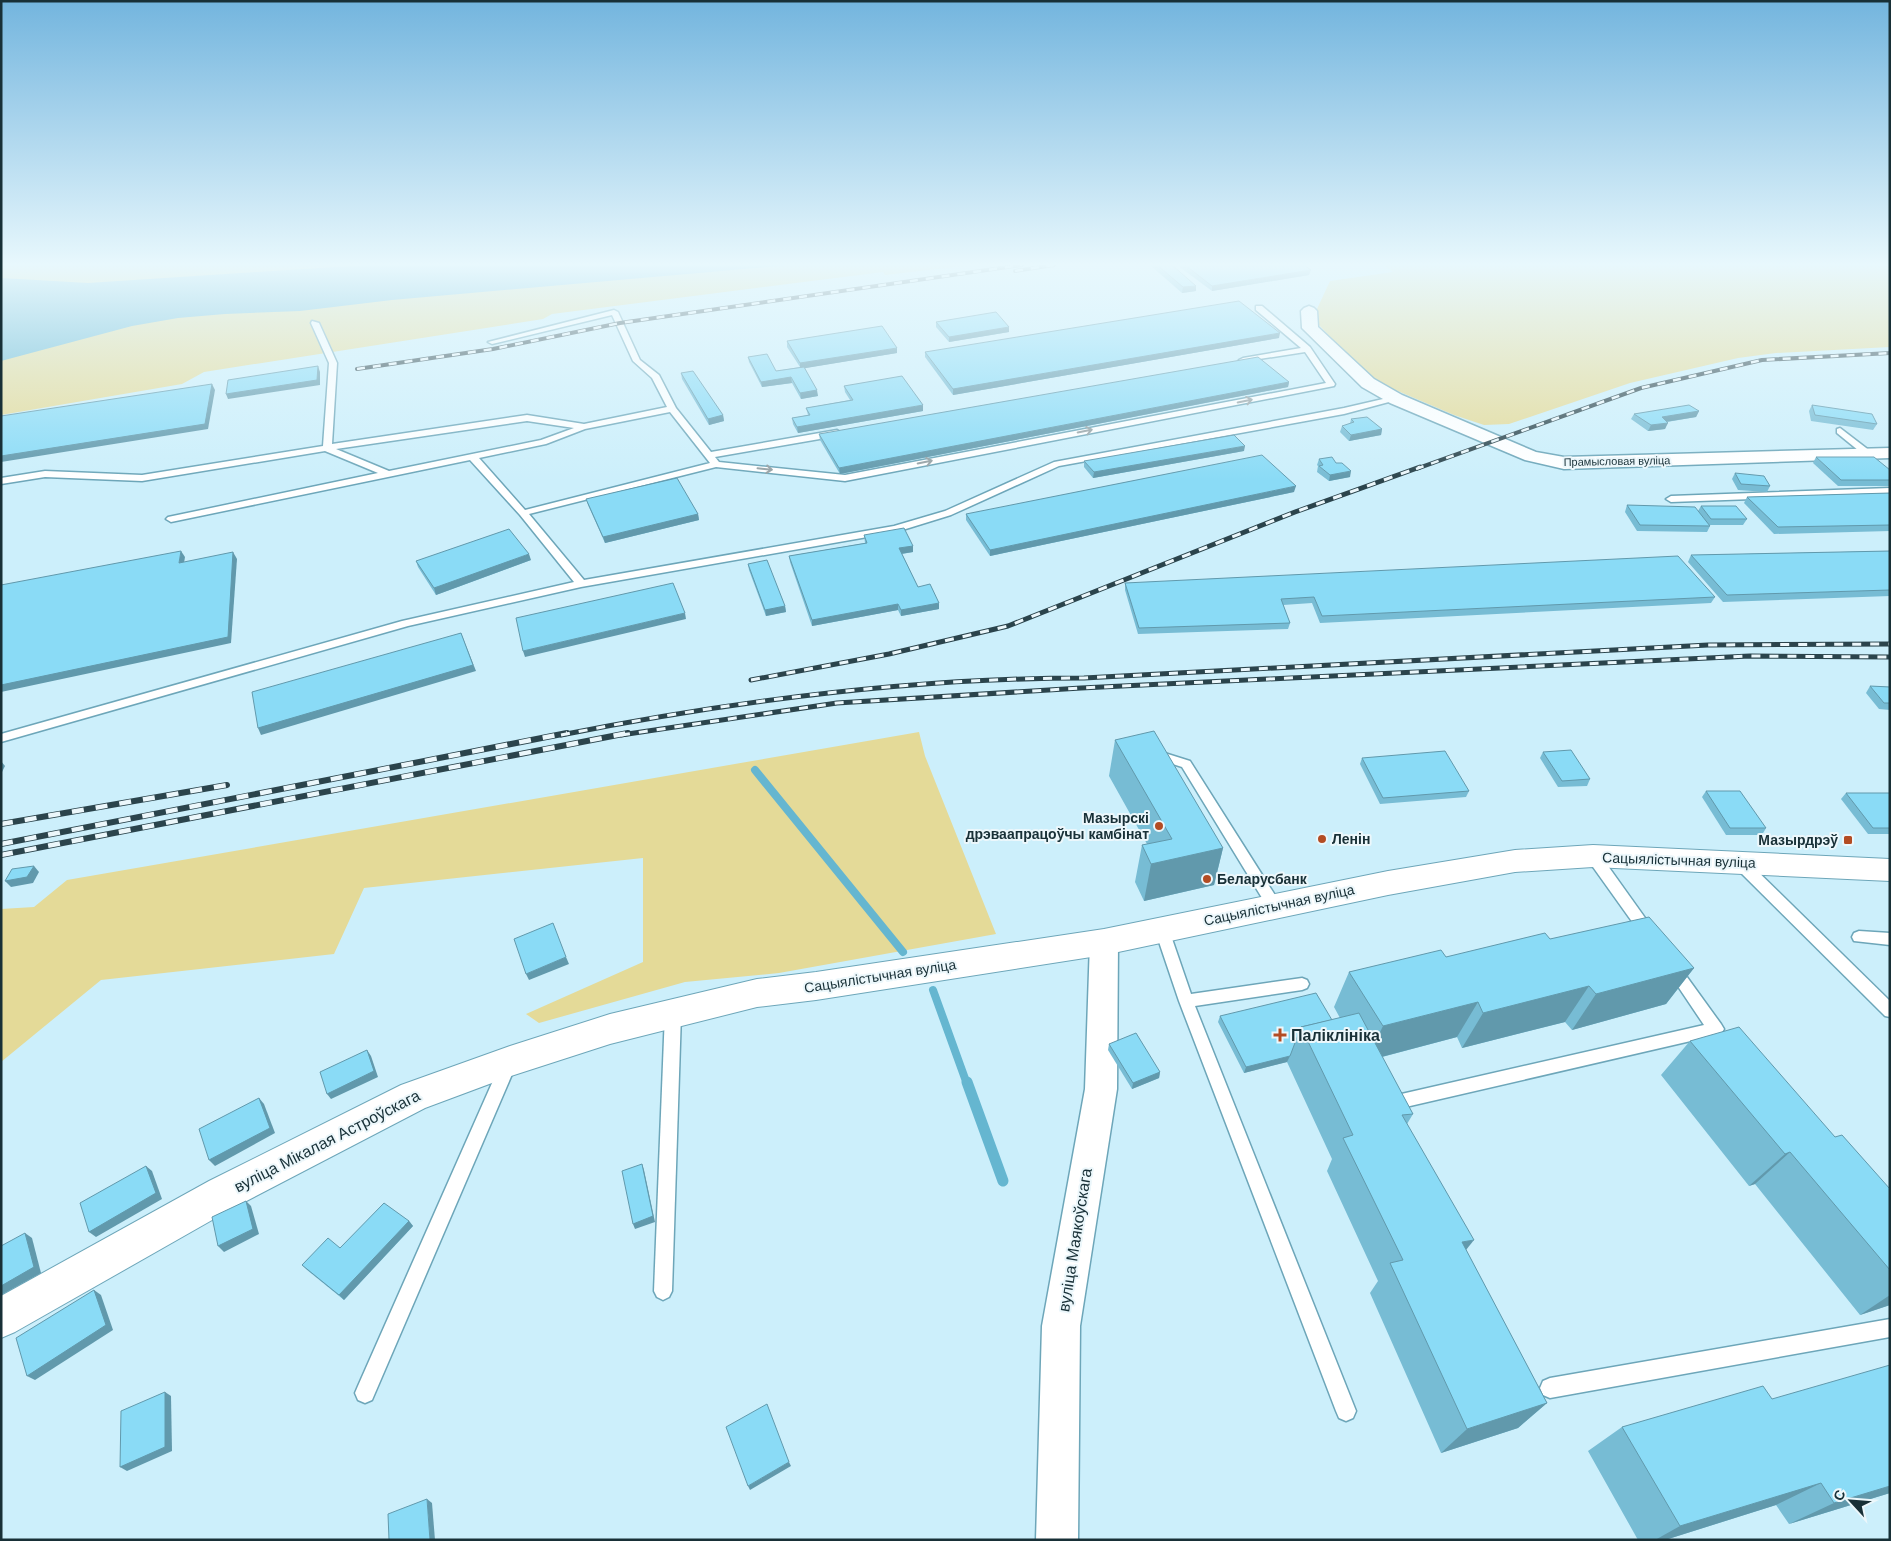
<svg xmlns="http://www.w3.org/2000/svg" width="1891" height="1541" font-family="Arial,sans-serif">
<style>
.green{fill:#e4da98}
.water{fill:#65b6d0}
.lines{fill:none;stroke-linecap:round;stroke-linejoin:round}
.stream-far1{stroke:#65b6d0;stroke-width:8}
.stream{stroke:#65b6d0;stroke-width:11}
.service-casing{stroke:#6da6b9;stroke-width:3}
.minor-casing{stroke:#6da6b9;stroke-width:3}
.tertiary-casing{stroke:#6da6b9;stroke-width:2}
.service{fill:#fff;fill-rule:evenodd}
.minor{fill:#fff;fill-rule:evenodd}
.tertiary{fill:#fff;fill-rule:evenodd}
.rail-far2-casing{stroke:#2b444c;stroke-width:4}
.rail-far1-casing{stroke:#2b444c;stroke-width:5}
.rail-casing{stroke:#2b444c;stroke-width:6}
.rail-far2{stroke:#ecf7fb;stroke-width:2.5;stroke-dasharray:8;stroke-linecap:butt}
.rail-far1{stroke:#ecf7fb;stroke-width:3;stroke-dasharray:9;stroke-linecap:butt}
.rail{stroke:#ecf7fb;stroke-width:4.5;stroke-dasharray:12;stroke-linecap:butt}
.wall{fill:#77bcd4}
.shaded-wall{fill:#6199ac}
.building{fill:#8adbf6;stroke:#6199ac}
.oneway{stroke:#97a2a5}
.poi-dot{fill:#b34c23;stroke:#ecf7fb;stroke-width:2}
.labels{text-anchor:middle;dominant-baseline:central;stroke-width:4;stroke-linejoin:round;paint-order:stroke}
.far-street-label{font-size:11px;fill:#183037;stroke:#ecf7fb}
.poi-label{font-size:14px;font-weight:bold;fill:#183037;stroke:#ecf7fb;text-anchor:end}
.street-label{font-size:14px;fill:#183037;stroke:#ecf7fb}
.near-poi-label{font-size:16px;font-weight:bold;fill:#183037;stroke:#ecf7fb;text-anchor:start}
.near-street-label{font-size:16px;fill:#183037;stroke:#ecf7fb}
</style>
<rect width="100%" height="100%" fill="#cceffb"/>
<g class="green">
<polygon points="1,265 971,265 885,275 883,272 552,314 543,319 204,372 182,384 1,415"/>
<polygon points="1385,265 1877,265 1890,267 1890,347 1776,353 1738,358 1630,383 1509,424 1484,425 1454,415 1393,389 1375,379 1351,359 1318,324 1317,309 1330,281 1393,272"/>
<polygon points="919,732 925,756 996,934 779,973 685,982 539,1023 526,1014 643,962 643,858 364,888 334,954 101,980 1,1062 1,909 34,907 67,880"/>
</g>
<polygon class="water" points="365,265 789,265 392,300 300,311 225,314 178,318 132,326 1,361 1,278 88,283"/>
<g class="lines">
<g class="stream-far1">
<polyline points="755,770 903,952"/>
<polyline points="933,990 967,1084"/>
</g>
<polyline class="stream" points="967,1082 1003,1181"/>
<g class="service-casing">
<g id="service">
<path d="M1256 306H1262L1310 347 1335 384 1334 386 845 481 716 467 529 514 584 580 894 526 945 511 1054 462 1344 408 1396 396 1400 399 1344 414 1059 466 951 515 896 532 581 587 408 626 1 742V734L402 621 574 582 520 515 470 460 171 522 166 519 168 517 378 473 325 451 142 481 45 477 1 484V478L45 471 142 475 323 446 329 363 311 323 312 321 319 323 337 363 332 444 527 415 584 424 667 407 652 378 633 361 612 315 492 344 488 342 614 310 618 312 640 360 659 375 676 408 711 452 837 430 841 433 837 436 715 457 719 462 845 475 1326 383 1305 352 1240 362 1239 360 1243 358 1301 348 1256 310ZM670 412 710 463 525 510 479 458 546 444 585 429ZM527 421 574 428 541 440 389 471 336 449Z"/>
<polygon points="1840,428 1870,451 1870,455 1864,455 1837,433 1837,429"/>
<polygon points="1890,488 1890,494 1671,502 1666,499 1671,496"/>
<polygon points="1155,750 1190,761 1280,903 1282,907 1280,911 1275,913 1270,911 1182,767 1151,757 1149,754 1151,751"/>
<polygon points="1593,851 1598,852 1653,929 1655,933 1653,937 1648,939 1643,937 1588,860 1586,856 1588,852"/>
<polygon points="1739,857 1744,858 1890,1001 1890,1017 1885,1016 1734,866 1732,862 1734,858"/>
<polygon points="1162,924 1167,926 1169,930 1191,994 1302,978 1307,980 1309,984 1307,988 1302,990 1195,1006 1356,1411 1353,1418 1346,1421 1339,1418 1336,1411 1179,1001 1155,930 1157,926"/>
<polygon points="1859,931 1890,933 1890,945 1854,941 1852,937 1854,933"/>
<polygon points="1674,964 1679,966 1721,1024 1724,1029 1721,1034 1397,1109 1391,1107 1389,1102 1391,1097 1397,1095 1704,1025 1667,970 1669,966"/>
<polygon points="673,1007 678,1008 681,1013 672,1291 669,1297 663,1300 657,1297 654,1291 665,1013 668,1008"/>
<polygon points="508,1058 514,1060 516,1065 372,1400 365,1403 358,1400 355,1393 358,1386 500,1065 502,1060"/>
<polygon points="1890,1319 1890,1337 1550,1398 1543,1395 1540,1388 1543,1381 1550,1378"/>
</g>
</g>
<g class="minor-casing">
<g id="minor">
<polygon points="1309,306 1314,308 1317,311 1318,327 1374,379 1402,395 1536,452 1564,457 1890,448 1890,458 1564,469 1525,460 1390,403 1362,387 1302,328 1301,311 1304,308"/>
<polygon points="1104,930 1114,934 1118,942 1117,1089 1080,1326 1078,1540 1036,1540 1042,1326 1085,1089 1090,942 1094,934"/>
</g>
</g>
<g class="tertiary-casing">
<polygon id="tertiary" points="1593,845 1890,859 1890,881 1593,867 1515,872 1388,895 1104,955 816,1000 757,1007 610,1044 511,1076 425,1108 235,1207 15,1332 1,1338 1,1296 209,1181 401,1085 510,1046 610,1014 757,979 816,972 1104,929 1388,871 1515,850"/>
</g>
<use href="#service" class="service"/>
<use href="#minor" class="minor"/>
<use href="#tertiary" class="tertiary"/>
<g class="rail-far2-casing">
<g id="rail-far2">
<polyline points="1015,271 1054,265"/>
<polyline points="357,369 493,349 620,323 1022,265"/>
<polyline points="1416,469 1641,388 1762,360 1890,353"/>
</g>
</g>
<g class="rail-far1-casing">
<g id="rail-far1">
<polyline points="751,680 889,654 1008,626 1295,512 1420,467"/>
<path d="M561 735C733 701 908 678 1084 678L1708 645 1890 644"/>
<polyline points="621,735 837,703 1081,688 1750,656 1890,657"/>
</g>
</g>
<g class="rail-casing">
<g id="rail">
<polyline points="1,824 227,785"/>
<polyline points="1,844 567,733"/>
<polyline points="1,855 628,733"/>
</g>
</g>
<use href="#rail-far2" class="rail-far2"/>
<use href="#rail-far1" class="rail-far1"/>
<use href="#rail" class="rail"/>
</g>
<g class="wall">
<polygon points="1150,265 1172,265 1196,291 1182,293"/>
<polygon points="1177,265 1304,265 1309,275 1212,291"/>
<polygon points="936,322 1009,332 949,342 936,327"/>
<polygon points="1279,338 953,395 925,357 925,352"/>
<polygon points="787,341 897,353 805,368 818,396 801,399 792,383 762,387 749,362 748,357 776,371 800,367 787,347"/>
<polygon points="681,373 723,415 724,421 709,425 682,379"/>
<polygon points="1289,382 1288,387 840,474 820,440 819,434"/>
<polygon points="844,386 923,411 798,433 793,424 792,418 808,415 806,408 850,400 845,392"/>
<polygon points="1812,405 1877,424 1873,430 1811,421 1809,411"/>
<polygon points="1699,411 1696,417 1667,422 1665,429 1648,431 1631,419 1634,414"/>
<polygon points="1351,419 1382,429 1381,435 1349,441 1340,432 1342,426 1350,424"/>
<polygon points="1244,451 1093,478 1084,467 1084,461"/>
<polygon points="1816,457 1890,470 1890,486 1838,486 1813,463"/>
<polygon points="1319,459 1350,477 1329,481 1317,472 1318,466 1317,465"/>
<polygon points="1735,473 1770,486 1767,492 1738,490 1732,479"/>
<polygon points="1294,492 990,556 966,520 966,514"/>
<polygon points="1890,493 1890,531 1774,534 1744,503 1747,497"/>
<polygon points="586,499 698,514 699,520 605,543 588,505"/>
<polygon points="1627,505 1698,511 1701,506 1747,519 1743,525 1709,525 1710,526 1707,532 1637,531 1625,512"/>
<polygon points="864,535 913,546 913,552 902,554 918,587 939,609 901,616 898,610 812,626 790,562 789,556 865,543"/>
<polygon points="1890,551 1890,596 1723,602 1688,562 1691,555"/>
<polygon points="531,560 436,595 418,567 416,561"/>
<polygon points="748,564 785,606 786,612 766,616 749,570"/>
<polygon points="1125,583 1715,597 1711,603 1320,623 1312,603 1283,605 1290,623 1288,629 1138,634 1125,590"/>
<polygon points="1870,686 1890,687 1890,710 1879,709 1866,693"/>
<polygon points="1115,740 1223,848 1214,885 1144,901 1135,882 1142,845 1147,844 1109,776"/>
<polygon points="1543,752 1590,779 1587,786 1558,787 1540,758"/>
<polygon points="1362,758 1469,791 1466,797 1380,804 1360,764"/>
<polygon points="1706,791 1766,828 1762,835 1726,835 1702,797"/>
<polygon points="1846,793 1890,793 1890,834 1868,834 1841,799"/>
<polygon points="1550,939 1694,968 1666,1004 1572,1030 1565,1022 1462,1048 1457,1037 1382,1057 1413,1114 1407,1124 1466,1250 1547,1403 1518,1428 1441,1453 1370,1293 1378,1281 1327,1171 1332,1159 1287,1062 1244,1073 1218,1022 1220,1016 1332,1020 1340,1018 1334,1007 1349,972 1446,957"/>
<polygon points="1690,1041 1835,1137 1890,1189 1890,1305 1860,1315 1755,1184 1749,1186 1661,1075"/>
<polygon points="1109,1044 1160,1072 1159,1078 1132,1089 1108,1050"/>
<polygon points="409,1221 413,1226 344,1300 307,1270 302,1265 340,1248"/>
<polygon points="1772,1399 1890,1493 1789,1524 1776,1505 1665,1540 1638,1540 1588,1451 1622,1427"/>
</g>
<g class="shaded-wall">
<polygon points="1311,270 1309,275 1212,291 1212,286"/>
<polygon points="1196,286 1196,291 1182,293 1183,287"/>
<polygon points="1009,327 1009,332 949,342 949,337"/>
<polygon points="1280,333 1279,338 953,395 953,389"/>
<polygon points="897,348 897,353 800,369 800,363"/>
<polygon points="318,366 320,372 320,385 228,399 226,394"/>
<polygon points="791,377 792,383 762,387 761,382"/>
<polygon points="1289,382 1288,387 840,474 839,468"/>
<polygon points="212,384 215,390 208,429 1,462 1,456"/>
<polygon points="817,390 818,396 801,399 800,393"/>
<polygon points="923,405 923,411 798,433 797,427"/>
<polygon points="1699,411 1696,417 1659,423 1662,417"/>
<polygon points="723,415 724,421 709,425 708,419"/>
<polygon points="1668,423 1665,429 1648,431 1651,425"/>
<polygon points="1382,429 1381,435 1349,441 1351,435"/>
<polygon points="1245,446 1244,451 1093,478 1094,472"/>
<polygon points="1351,471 1350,477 1329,481 1330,475"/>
<polygon points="1296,486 1294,492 990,556 990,550"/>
<polygon points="698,514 699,520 605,543 603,537"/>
<polygon points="913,546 913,552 900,554 899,548"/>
<polygon points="181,551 185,557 183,569 179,563"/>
<polygon points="233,552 237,559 231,643 1,692 1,685"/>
<polygon points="529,554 531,560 436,595 434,588"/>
<polygon points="939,603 939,609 901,616 901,610"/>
<polygon points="898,604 898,610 812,626 812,620"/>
<polygon points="785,606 786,612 766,616 765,610"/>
<polygon points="685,613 686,619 525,657 523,651"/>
<polygon points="461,633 476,671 261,735 258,728"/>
<polygon points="1,761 5,766 1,774"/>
<polygon points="1223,848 1214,885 1144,901 1151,864"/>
<polygon points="34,866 39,872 33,883 11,887 5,881"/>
<polygon points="566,957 569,964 529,980 526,974"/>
<polygon points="1694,968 1666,1004 1572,1030 1596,994"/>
<polygon points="1589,986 1565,1022 1462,1048 1483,1013"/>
<polygon points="1478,1002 1457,1037 1366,1061 1383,1026"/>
<polygon points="367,1050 371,1056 378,1077 331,1099 327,1094"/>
<polygon points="1290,1056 1287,1062 1244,1073 1246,1067"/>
<polygon points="1160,1072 1159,1078 1132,1089 1133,1083"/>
<polygon points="259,1098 264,1104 275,1133 215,1166 209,1160"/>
<polygon points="1790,1152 1755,1184 1749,1186 1785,1154"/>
<polygon points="642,1164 644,1170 655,1222 635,1229 633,1224"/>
<polygon points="146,1166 152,1171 162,1199 96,1237 89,1232"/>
<polygon points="246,1201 251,1206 259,1234 224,1252 218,1246"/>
<polygon points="409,1221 413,1226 344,1300 339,1295"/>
<polygon points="25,1233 32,1238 41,1273 1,1295 1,1286"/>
<polygon points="1474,1240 1450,1270 1462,1242"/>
<polygon points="94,1290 101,1295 113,1330 35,1380 27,1376"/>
<polygon points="1890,1295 1890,1305 1860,1315"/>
<polygon points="165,1392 171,1396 172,1451 127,1471 120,1467"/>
<polygon points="1547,1403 1518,1428 1441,1453 1467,1429"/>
<polygon points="789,1462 791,1466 750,1490 748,1486"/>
<polygon points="1821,1483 1776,1505 1665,1540 1655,1540 1680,1526"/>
<polygon points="1890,1486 1890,1493 1789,1524 1834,1503"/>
<polygon points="427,1499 432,1503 435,1540 430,1540"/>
</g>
<g class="building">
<polygon points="1157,265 1172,265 1196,286 1183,287"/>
<polygon points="1185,265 1304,265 1311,270 1212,286"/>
<polygon points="1239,301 1280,333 953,389 925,352"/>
<polygon points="996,312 1009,327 949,337 936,322"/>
<polygon points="882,326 897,348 800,363 787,341"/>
<polygon points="767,354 776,371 804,367 817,390 800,393 791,377 761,382 748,357"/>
<polygon points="1258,357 1289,382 839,468 819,434"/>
<polygon points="318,366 317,380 226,394 228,380"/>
<polygon points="693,371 723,415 708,419 681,373"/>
<polygon points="902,376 923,405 797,427 792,418 810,415 806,408 853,400 844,386"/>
<polygon points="212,384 205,424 1,456 1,416"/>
<polygon points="1689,405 1699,411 1662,417 1668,423 1651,425 1634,414"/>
<polygon points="1812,405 1872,414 1877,424 1815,415"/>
<polygon points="1367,417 1382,429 1351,435 1342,426 1354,422 1351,419"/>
<polygon points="1234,435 1245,446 1094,472 1084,461"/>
<polygon points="1262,455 1296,486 990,550 966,514"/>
<polygon points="1332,457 1336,463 1342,463 1351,471 1330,475 1319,466 1323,465 1319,459"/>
<polygon points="1816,457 1874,457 1890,470 1890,480 1841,480"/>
<polygon points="1735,473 1764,476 1770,486 1741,484"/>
<polygon points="677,478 698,514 603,537 586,499"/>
<polygon points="1890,493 1890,525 1778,527 1747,497"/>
<polygon points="1627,505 1695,507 1710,526 1640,525"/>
<polygon points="1701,506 1736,506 1747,519 1711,519"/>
<polygon points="904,528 913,546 899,548 918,587 930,584 939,603 901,610 898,604 812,620 789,556 867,543 864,535"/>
<polygon points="509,529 529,554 434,588 416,561"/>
<polygon points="181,551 179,563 233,552 228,637 1,685 1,585"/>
<polygon points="1890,551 1890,590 1727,595 1691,555"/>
<polygon points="1678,556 1715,597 1322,616 1314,597 1281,599 1290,623 1139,628 1125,583"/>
<polygon points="767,560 785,606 765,610 748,564"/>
<polygon points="673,583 685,613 523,651 516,618"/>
<polygon points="461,633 473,665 258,728 252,692"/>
<polygon points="1870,686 1890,687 1890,703 1884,703"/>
<polygon points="1154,731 1223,848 1151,864 1142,845 1172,839 1115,740"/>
<polygon points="1571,750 1590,779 1562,781 1543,752"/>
<polygon points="1445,751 1469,791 1383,798 1362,758"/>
<polygon points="1706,791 1740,791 1766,828 1730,828"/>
<polygon points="1846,793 1890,793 1890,828 1873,828"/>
<polygon points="34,866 27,877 5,881 12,869"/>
<polygon points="1649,917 1694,968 1596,994 1589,986 1483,1013 1478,1002 1383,1026 1349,972 1441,950 1446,957 1545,933 1550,939"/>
<polygon points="553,923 566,957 526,974 514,939"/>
<polygon points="1316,993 1332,1020 1301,1027 1290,1056 1246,1067 1220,1016"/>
<polygon points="1359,1013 1413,1114 1402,1115 1474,1240 1462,1242 1547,1403 1467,1429 1390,1263 1403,1260 1343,1138 1353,1135 1301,1027"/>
<polygon points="1739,1027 1835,1137 1842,1135 1890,1189 1890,1270 1790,1152 1785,1154 1690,1041"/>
<polygon points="1136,1033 1160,1072 1133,1083 1109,1044"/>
<polygon points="367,1050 374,1071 327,1094 320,1072"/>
<polygon points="259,1098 270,1128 209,1160 199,1129"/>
<polygon points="642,1164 653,1216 633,1224 622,1171"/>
<polygon points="146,1166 156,1193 89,1232 80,1203"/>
<polygon points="246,1201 253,1229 218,1246 212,1217"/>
<polygon points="384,1203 409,1221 339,1295 302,1265 328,1238 340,1248"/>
<polygon points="25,1233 34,1267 1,1286 1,1246"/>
<polygon points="94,1290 106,1325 27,1376 16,1338"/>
<polygon points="1890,1365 1890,1486 1834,1503 1821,1483 1680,1526 1622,1427 1763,1386 1772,1399"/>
<polygon points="165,1392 165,1447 120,1467 121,1411"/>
<polygon points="767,1404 789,1462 748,1486 726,1427"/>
<polygon points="427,1499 430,1540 389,1540 388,1514"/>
</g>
<defs><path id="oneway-shaft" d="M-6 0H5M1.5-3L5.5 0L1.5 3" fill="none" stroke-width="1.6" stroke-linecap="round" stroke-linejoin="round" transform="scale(1.25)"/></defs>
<g class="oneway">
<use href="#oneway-shaft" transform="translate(1245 401) rotate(-11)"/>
<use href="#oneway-shaft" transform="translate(1085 431) rotate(-11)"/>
<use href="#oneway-shaft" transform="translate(925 462) rotate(-11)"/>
<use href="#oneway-shaft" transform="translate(765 469) rotate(6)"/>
</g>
<linearGradient id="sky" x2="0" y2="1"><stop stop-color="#73b5de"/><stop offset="0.55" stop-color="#e8f8fd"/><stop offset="1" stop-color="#e8f8fd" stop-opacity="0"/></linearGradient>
<rect width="1891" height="481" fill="url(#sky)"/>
<g class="poi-dot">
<circle cx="1159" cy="826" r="5"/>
<circle cx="1322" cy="839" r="5"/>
<rect x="1843" y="835" width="10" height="10" rx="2.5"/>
<circle cx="1207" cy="879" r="5"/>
<path d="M1277.5 1027.5h5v5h5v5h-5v5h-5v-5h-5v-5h5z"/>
</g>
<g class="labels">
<g class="far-street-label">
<text transform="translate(1617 461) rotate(-1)">Прамысловая вуліца</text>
</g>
<g class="poi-label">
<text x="1149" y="818">Мазырскі<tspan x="1149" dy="16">дрэваапрацоўчы камбінат</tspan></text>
<text x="1332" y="839" text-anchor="start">Ленін</text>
<text x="1838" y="840">Мазырдрэў</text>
<text x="1217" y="879" text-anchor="start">Беларусбанк</text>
</g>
<g class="street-label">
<text transform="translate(1679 860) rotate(2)">Сацыялістычная вуліца</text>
<text transform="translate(1279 905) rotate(-12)">Сацыялістычная вуліца</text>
<text transform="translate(880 976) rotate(-9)">Сацыялістычная вуліца</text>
</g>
<g class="near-poi-label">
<text x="1291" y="1035">Паліклініка</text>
</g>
<g class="near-street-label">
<text transform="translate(327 1141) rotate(-27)">вуліца Мікалая Астроўскага</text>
<text transform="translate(1075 1240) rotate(-81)">вуліца Маякоўскага</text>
</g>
</g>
<rect width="1891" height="1541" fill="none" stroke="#183037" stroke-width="5"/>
<g transform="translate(1851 1501) rotate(296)" stroke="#ecf7fb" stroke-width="4" paint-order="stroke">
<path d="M0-4L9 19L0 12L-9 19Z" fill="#183037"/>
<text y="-8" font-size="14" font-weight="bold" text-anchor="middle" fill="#183037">С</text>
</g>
</svg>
